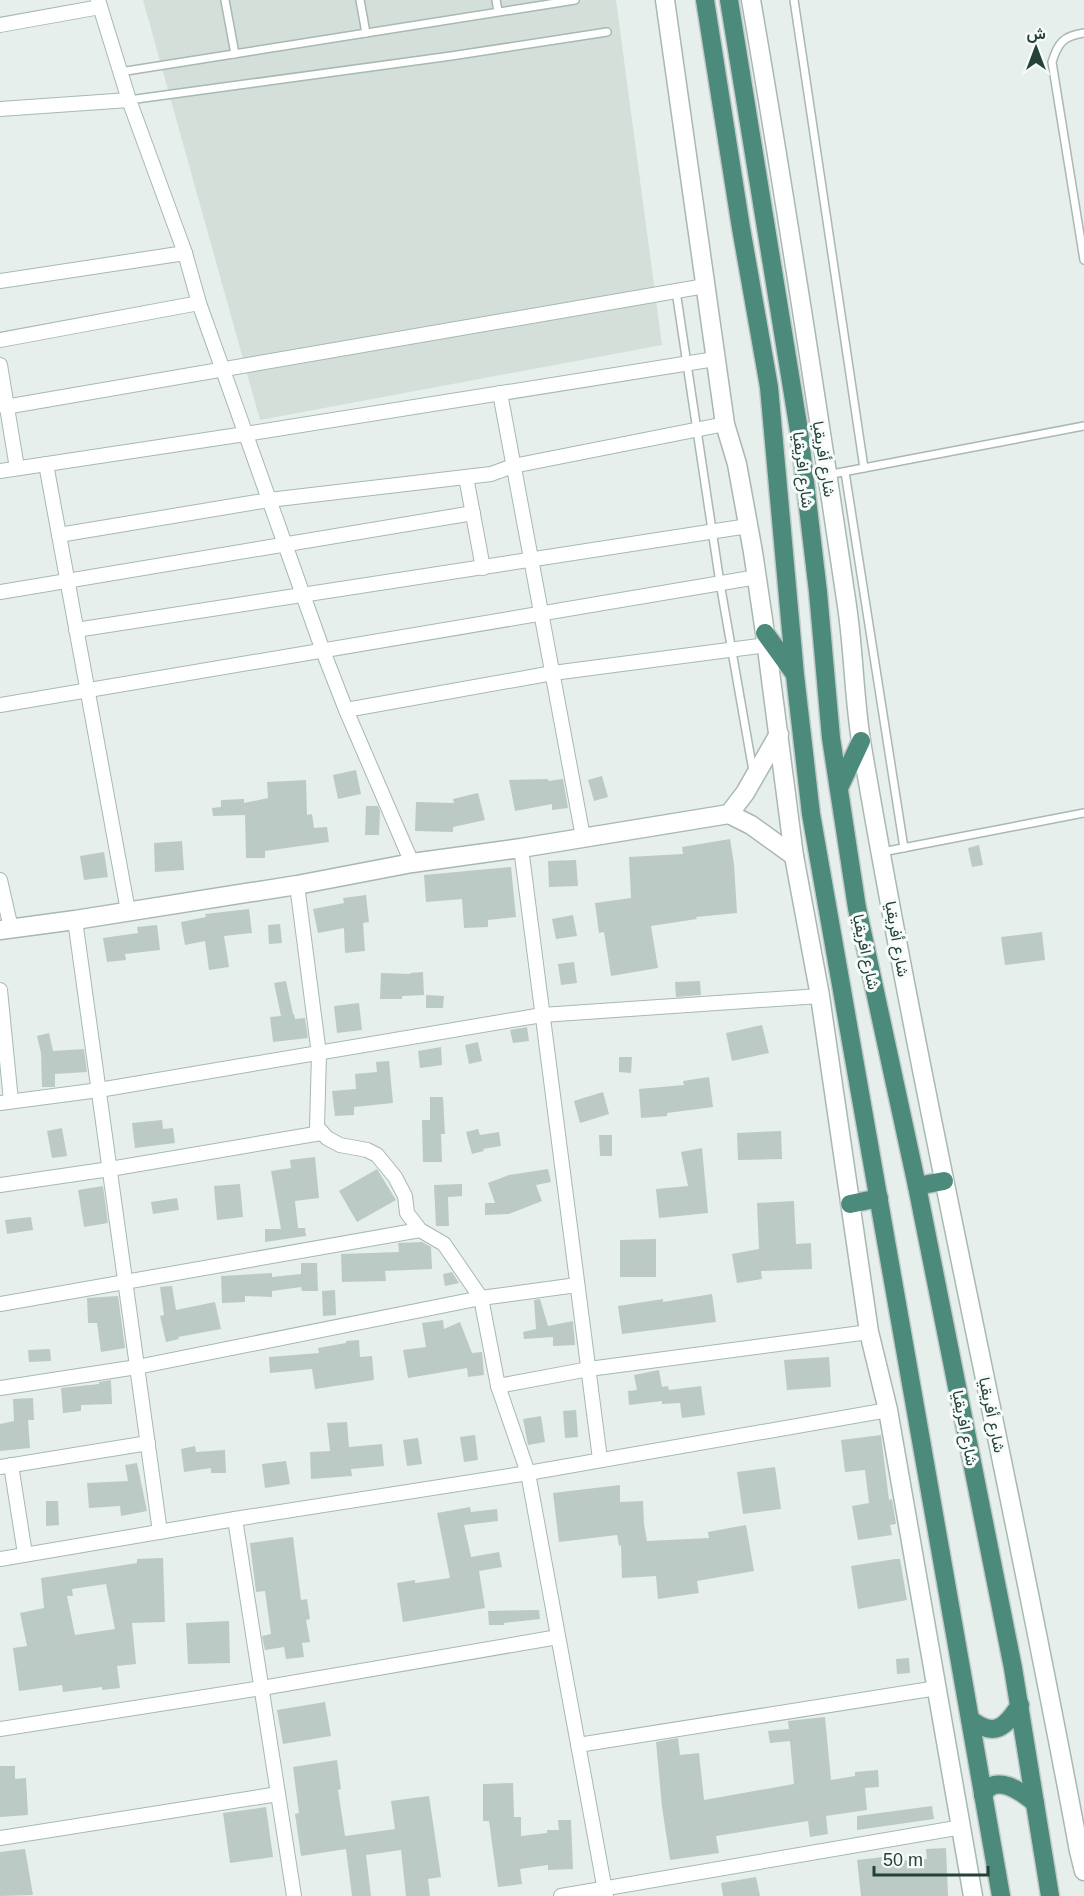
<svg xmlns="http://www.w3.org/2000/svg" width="1084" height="1896" font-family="Arial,Vazirmatn,sans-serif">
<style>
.built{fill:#d4dfda}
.building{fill:#bbcac4;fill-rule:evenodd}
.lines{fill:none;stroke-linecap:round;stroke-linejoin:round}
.service-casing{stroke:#a8b8b2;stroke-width:10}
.minor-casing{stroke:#a8b8b2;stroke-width:16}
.tertiary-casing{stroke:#a8b8b2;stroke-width:21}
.trunk-casing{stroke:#c2cac8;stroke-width:21}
.service{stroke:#fff;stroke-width:7}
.minor{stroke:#fff;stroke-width:14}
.tertiary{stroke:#fff;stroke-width:18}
.trunk{stroke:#4c8a7c;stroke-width:18}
.labels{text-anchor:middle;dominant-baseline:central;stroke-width:6;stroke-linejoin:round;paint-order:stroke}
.street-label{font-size:16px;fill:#24423a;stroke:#f7fbf9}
</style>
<rect width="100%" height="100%" fill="#e6efeb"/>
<polygon class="built" points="143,0 616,0 662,345 260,420"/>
<g class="building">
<polygon points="356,770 361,794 338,799 333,775"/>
<polygon points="602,776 608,797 594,801 588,780"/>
<polygon points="548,779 548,781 563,779 568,808 552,810 552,804 515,811 509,780"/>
<polygon points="306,780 307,815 312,814 314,828 327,827 329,842 265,851 265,858 246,858 245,815 213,816 212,808 221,807 221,800 244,799 244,803 268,798 267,782"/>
<polygon points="478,793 485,820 453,827 453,832 415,831 416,802 454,803 453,799"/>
<polygon points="366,806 378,806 380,811 379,835 365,835"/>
<polygon points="730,839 734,864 737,913 696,917 697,919 651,926 658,968 611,976 604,932 599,933 595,903 631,898 629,857 683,854 682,847"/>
<polygon points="182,841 184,870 155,872 154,843"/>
<polygon points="979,845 983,865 972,867 968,848"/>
<polygon points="104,852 108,877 84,880 80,856"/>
<polygon points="576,860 578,886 549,887 548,861"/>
<polygon points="511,867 516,917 488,920 488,927 464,928 462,899 426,902 424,875"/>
<polygon points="366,895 369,922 363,923 365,951 345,953 344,928 318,933 313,909 344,903 343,898"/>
<polygon points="249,909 252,933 224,936 229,967 209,970 205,941 185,945 181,922 206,917 205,914"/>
<polygon points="573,915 577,936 556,939 552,919"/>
<polygon points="280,924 282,943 269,944 268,925"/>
<polygon points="157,925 160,950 125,954 126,960 107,962 103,938 138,933 137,927"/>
<polygon points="1042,932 1045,960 1005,965 1001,937"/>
<polygon points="574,962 577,983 561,985 558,964"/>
<polygon points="423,972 424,995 402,996 402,999 380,999 381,973 410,974 410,973"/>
<polygon points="286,981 293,1014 294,1014 295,1019 305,1018 308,1038 273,1042 270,1017 281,1016 274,983"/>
<polygon points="700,981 701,995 676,997 675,982"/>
<polygon points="426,995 444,996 443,1008 426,1008"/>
<polygon points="359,1003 362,1030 337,1033 334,1006"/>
<polygon points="762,1025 769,1053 732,1061 726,1033"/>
<polygon points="527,1027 529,1041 513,1043 510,1030"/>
<polygon points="49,1033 53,1051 84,1049 87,1072 55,1074 55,1087 42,1087 41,1053 37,1036"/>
<polygon points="478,1042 482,1061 469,1064 465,1045"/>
<polygon points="441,1047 442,1065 420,1068 418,1051"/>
<polygon points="619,1057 632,1057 631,1073 619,1072"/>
<polygon points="389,1061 393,1103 354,1107 354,1115 335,1116 332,1091 356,1089 355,1074 377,1072 376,1062"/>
<polygon points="709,1077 713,1107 667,1113 667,1116 641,1118 639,1089 684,1085 683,1081"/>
<polygon points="603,1092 609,1114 580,1123 574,1101"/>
<polygon points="430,1097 443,1097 445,1134 441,1134 442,1162 423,1162 422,1120 430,1120"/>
<polygon points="162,1120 163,1129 173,1128 175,1143 135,1148 132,1123"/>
<polygon points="62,1128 67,1156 52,1158 47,1131"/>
<polygon points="478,1129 480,1135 499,1132 501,1146 483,1149 484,1151 472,1154 466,1132"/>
<polygon points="781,1131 782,1159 738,1160 737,1133"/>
<polygon points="599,1135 612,1135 612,1156 600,1156"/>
<polygon points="702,1148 708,1213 659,1218 656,1189 688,1186 681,1152"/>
<polygon points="315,1157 319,1198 295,1201 298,1228 305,1228 306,1236 265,1242 265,1229 281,1229 271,1171 291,1168 290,1160"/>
<polygon points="377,1169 396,1200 357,1222 339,1191"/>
<polygon points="548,1169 551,1182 536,1185 542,1201 509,1214 485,1215 485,1203 495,1203 488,1183 509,1175"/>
<polygon points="240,1184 243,1217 217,1220 214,1186"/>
<polygon points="462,1184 462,1196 448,1197 449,1226 436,1226 434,1185"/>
<polygon points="103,1186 108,1223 84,1227 78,1190"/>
<polygon points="177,1198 179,1210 153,1214 151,1202"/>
<polygon points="794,1201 796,1244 811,1243 812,1269 761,1271 762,1279 737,1283 732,1254 759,1249 757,1203"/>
<polygon points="31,1217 33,1230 7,1234 5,1220"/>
<polygon points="656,1239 656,1277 620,1277 620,1240"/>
<polygon points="422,1242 431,1247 432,1269 385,1271 386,1281 342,1282 341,1254 399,1252 398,1243"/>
<polygon points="301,1263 317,1263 318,1291 302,1291 301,1287 272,1291 272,1297 245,1296 245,1302 222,1303 221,1276 272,1273 272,1277 301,1274"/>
<polygon points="452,1272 459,1283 445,1286 443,1274"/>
<polygon points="172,1286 176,1310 215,1302 221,1329 178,1337 179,1339 166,1342 160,1316 164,1315 160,1287"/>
<polygon points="335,1290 336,1315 323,1316 322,1291"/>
<polygon points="712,1294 716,1322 622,1334 618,1306 663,1299 663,1302"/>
<polygon points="118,1296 125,1348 101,1352 97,1323 88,1323 87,1298"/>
<polygon points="540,1299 548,1326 573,1321 575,1345 553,1346 553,1337 524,1339 523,1332 536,1329 534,1300"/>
<polygon points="443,1320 444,1329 460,1322 472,1353 482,1352 484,1375 468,1377 467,1368 408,1378 403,1350 426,1347 422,1323"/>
<polygon points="359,1340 360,1357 372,1356 374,1380 315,1389 312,1369 270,1373 269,1357 319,1353 318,1348 346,1343 346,1341"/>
<polygon points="50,1349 51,1361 29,1362 28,1350"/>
<polygon points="829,1357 831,1387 787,1390 784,1360"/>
<polygon points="659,1370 662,1387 668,1386 669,1390 701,1386 705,1415 682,1418 680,1403 662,1404 662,1401 629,1405 628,1391 637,1390 634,1375"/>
<polygon points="111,1380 112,1404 81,1405 81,1411 63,1413 61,1388 99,1384 99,1382"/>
<polygon points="33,1398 34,1420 28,1420 30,1448 0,1451 0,1424 14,1421 13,1399"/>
<polygon points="576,1410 578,1437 565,1438 563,1411"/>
<polygon points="541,1416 545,1442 528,1445 523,1419"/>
<polygon points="347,1422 349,1447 382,1444 384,1466 351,1469 352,1476 311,1479 310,1452 330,1451 327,1423"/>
<polygon points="475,1435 478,1460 464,1462 460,1437"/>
<polygon points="881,1435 889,1500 892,1499 896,1524 890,1525 892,1535 858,1540 852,1506 869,1503 865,1470 845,1472 841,1440"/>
<polygon points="418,1438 422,1464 407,1466 403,1440"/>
<polygon points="195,1446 196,1452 225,1450 226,1473 211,1473 211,1468 184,1472 181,1449"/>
<polygon points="286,1461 290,1484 265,1488 262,1464"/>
<polygon points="137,1463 147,1511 121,1516 120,1506 89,1508 87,1483 128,1481 125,1465"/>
<polygon points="775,1467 781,1509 743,1514 737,1472"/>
<polygon points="620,1485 620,1502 643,1501 644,1524 647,1541 709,1538 708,1532 746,1525 754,1571 697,1581 699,1593 658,1599 656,1576 622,1578 621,1545 619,1546 617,1535 559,1542 553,1493"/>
<polygon points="46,1501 58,1501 59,1525 46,1526"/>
<polygon points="470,1507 471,1512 497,1509 498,1521 464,1525 471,1557 499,1552 502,1567 479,1571 485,1608 403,1622 397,1583 415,1580 415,1583 450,1578 437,1513"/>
<polygon points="293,1537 301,1600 307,1599 310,1619 306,1620 310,1642 302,1643 304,1657 286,1659 284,1647 265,1650 262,1636 271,1634 265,1591 256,1592 250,1543"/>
<path d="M163 1558 165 1622 132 1623 136 1664 117 1666 120 1688 102 1690V1687L63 1692 62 1685 19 1691 13 1648 27 1646 20 1613 44 1608 41 1578 137 1563V1559ZM106 1584 115 1629 75 1635 67 1596H73L72 1589Z"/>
<polygon points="895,1559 900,1559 907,1600 858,1609 851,1566"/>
<polygon points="539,1610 540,1619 504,1623 504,1625 489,1625 488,1611"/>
<polygon points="229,1621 230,1663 188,1664 186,1623"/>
<polygon points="909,1658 910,1673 897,1674 896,1659"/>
<polygon points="325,1702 331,1736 283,1744 277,1710"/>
<polygon points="825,1717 831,1780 855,1776 855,1772 878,1770 879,1787 865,1788 867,1810 826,1816 828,1834 810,1837 808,1821 716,1836 719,1853 670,1860 662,1807 656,1742 678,1738 680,1755 699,1753 704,1800 794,1784 790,1741 770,1743 768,1731 789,1729 788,1721"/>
<polygon points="337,1760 341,1789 338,1790 345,1836 395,1829 391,1801 429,1796 441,1877 428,1879 430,1896 406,1896 401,1850 366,1855 371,1896 352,1896 346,1849 301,1856 295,1814 299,1813 293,1767"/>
<polygon points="0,1766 15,1766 15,1779 26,1778 28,1815 0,1817"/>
<polygon points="513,1783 514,1817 521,1817 521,1836 547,1833 547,1830 559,1830 558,1820 571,1820 573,1869 548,1870 548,1865 520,1869 522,1884 498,1887 489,1821 483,1821 483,1784"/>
<polygon points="932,1806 934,1819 857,1830 857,1816"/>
<polygon points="266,1807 273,1857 230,1863 223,1813"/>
<polygon points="946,1848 948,1896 861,1896 857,1860 892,1856 893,1861 927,1859 926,1849"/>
<polygon points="25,1849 33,1895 0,1896 0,1852"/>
<polygon points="756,1877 760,1896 723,1896 721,1883"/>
</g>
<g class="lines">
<g class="service-casing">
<g id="service">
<polyline points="225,0 235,54"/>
<polyline points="360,0 366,33"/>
<polyline points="496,0 498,11"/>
<polyline points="794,0 864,468"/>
<path d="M1084 33C1063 36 1058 43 1052 62L1084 260"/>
<polyline points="120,72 575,0"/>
<polyline points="129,100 451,56 607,32"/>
<polyline points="676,291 720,583 753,771"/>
<polyline points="845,472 904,848"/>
<polyline points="827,475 1084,426"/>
<polyline points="882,852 1084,813"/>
</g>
</g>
<g class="minor-casing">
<g id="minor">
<polyline points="98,0 129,100 185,253 199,303 323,651 346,710 412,863"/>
<polyline points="0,25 100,7"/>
<polyline points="0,109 129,100"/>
<polyline points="0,281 185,253"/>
<polyline points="0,340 199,303"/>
<polyline points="0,365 17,468"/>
<polyline points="500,393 583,837"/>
<polyline points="5,407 705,286"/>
<polyline points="46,464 128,911"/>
<polyline points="0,471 245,434 715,359"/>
<polyline points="466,477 483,568"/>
<polyline points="59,535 269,500 491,474 513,466 725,424"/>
<polyline points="0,592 473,513"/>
<polyline points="76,630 748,526"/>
<polyline points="0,705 757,577"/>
<polyline points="346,710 553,673 767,645"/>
<polyline points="521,848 600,1459"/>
<polyline points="0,880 11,928"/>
<polyline points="297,885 319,1054 317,1127 327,1138 340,1145 367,1150 377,1155 395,1177 405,1196 407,1213 420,1230 444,1244 481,1298 498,1386 528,1473 606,1896"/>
<polyline points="75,920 160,1532"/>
<polyline points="0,990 11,1101"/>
<polyline points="0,1103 99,1090 542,1015 820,996"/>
<polyline points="0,1185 110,1169 321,1133"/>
<polyline points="0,1304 420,1230"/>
<polyline points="498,1386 589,1369 869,1332"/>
<polyline points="0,1388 137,1367 481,1298 577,1285"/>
<polyline points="11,1465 25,1554"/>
<polyline points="0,1467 148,1443"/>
<polyline points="235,1519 294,1896"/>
<polyline points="0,1559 235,1519 528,1473 888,1410"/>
<polyline points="0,1729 262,1688 558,1637"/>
<polyline points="578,1745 937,1688"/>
<polyline points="0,1838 278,1794"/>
<polyline points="561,1896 962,1827"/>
</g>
</g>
<g class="tertiary-casing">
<g id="tertiary">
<polyline points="665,0 725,424 737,464 753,552 765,633 794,856 820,996 869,1332 888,1410 973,1896"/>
<path d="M751 0C786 202 817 404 847 606 854 653 854 701 862 747 925 1117 1011 1482 1079 1851L1084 1871"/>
<polyline points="729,814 745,793 779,734"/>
<polyline points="0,930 75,920 297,885 412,863 521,848 729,814 751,825 794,856"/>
</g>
</g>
<g class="trunk-casing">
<g id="trunk">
<polyline points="705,0 741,228 769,387 795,675 811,814 1001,1896"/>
<polyline points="729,0 799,431 818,592 831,738 857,908 917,1186 1013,1668 1050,1896"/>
<polyline points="765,633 794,673"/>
<polyline points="839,788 861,741"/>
<polyline points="917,1186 944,1181"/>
<polyline points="850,1204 879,1198"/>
<path d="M970 1719C994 1738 1005 1728 1020 1705"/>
<path d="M983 1795C995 1772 1022 1792 1035 1803"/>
</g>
</g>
<use href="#service" class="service"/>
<use href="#minor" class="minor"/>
<use href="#tertiary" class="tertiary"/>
<use href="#trunk" class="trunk"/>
</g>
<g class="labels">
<g class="street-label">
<text transform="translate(824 459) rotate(81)">شارع أفريقيا</text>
<text transform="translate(803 470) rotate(83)">شارع افريقيا</text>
<text transform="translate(897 939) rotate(80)">شارع أفريقيا</text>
<text transform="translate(866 952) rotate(78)">شارع افريقيا</text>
<text transform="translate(992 1415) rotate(78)">شارع أفريقيا</text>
<text transform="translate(965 1428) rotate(79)">شارع افريقيا</text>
</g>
</g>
<g transform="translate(1036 48)" stroke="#f7fbf9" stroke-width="4.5" paint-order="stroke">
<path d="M0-4.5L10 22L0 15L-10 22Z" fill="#24423a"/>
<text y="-9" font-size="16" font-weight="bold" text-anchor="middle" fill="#24423a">ش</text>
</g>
<path d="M874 1866v9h114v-9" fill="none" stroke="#24423a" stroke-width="3"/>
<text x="883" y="1866" font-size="18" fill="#24423a" stroke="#f7fbf9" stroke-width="4.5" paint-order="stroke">50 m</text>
</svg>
